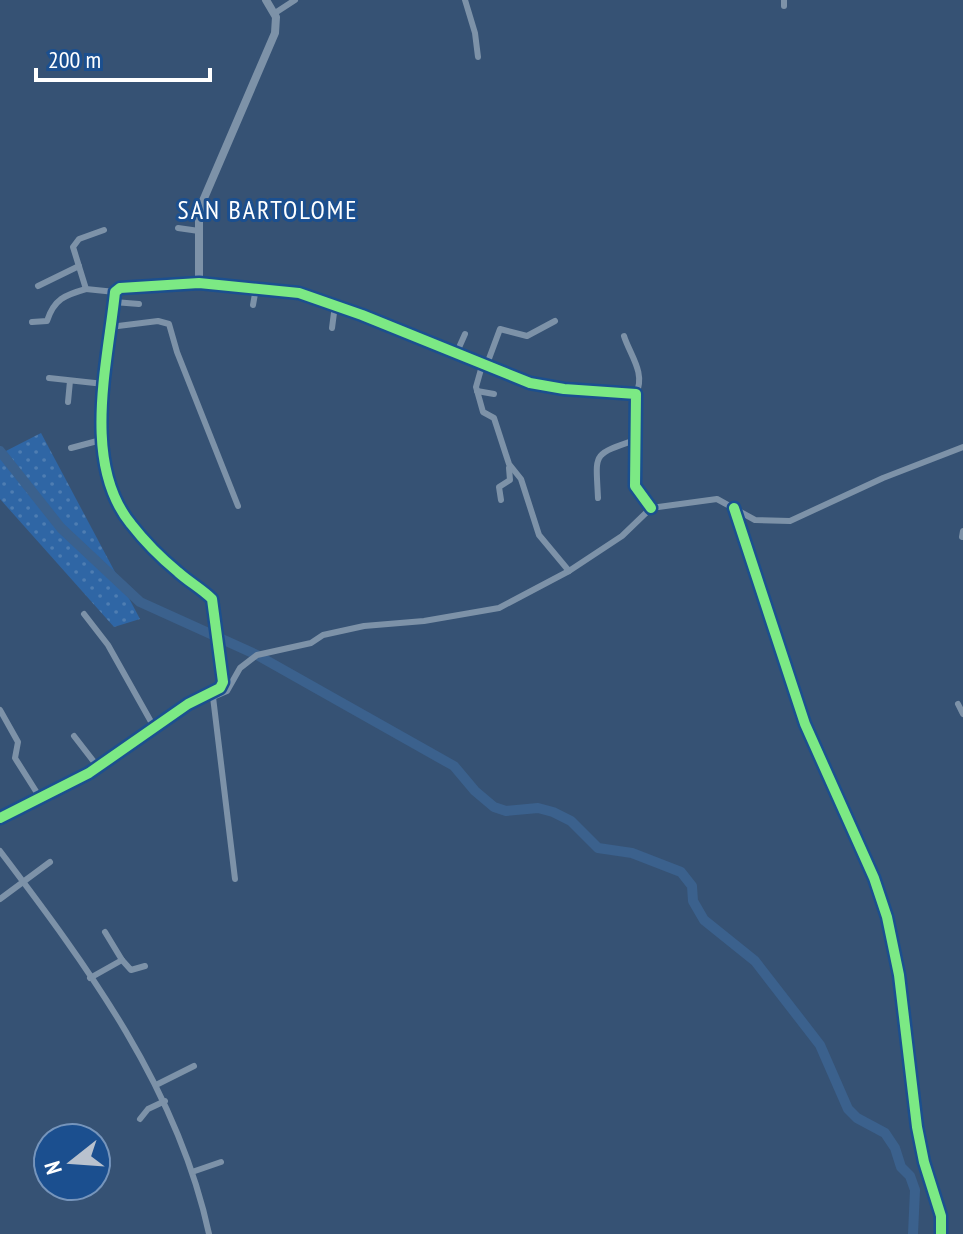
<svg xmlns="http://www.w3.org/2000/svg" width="963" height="1234" font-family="'PT Sans Narrow',sans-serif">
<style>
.grass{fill:url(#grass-dots)}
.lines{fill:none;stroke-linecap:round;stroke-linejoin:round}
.river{stroke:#3b618d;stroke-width:10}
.minor{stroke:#7d92a8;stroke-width:6}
.tertiary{stroke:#7d92a8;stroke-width:8}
.cycleway-casing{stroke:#1b4f8f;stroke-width:15}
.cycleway{stroke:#7ce984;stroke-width:10}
.labels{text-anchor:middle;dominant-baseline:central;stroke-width:6;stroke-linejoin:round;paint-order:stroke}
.quarter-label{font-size:26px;letter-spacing:2px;fill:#fff;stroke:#1b4f8f}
</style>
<defs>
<pattern id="grass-dots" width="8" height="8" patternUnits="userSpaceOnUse" patternTransform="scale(2)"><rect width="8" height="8" fill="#2f66a5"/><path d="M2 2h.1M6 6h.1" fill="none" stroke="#4e7db2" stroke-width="1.8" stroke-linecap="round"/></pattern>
</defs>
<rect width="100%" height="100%" fill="#365274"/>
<polygon class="grass" points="41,433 140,619 114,627 0,499 0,454"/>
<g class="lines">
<polyline class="river" points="0,451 61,528 140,602 257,655 454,766 475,791 494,807 506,811 538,808 553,812 571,821 598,848 632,853 681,872 692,886 693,901 704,920 755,961 820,1045 848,1109 857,1118 885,1133 895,1148 901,1167 910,1176 915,1190 913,1234"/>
<g class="minor">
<polyline points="465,0 475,33 478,57"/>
<polyline points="784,0 784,6"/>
<polyline points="275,13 295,0"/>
<polyline points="178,228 199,231"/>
<polyline points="104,230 79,239 73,247 86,289 115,292"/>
<polyline points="199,283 265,289 314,298 530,383 564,389 636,394 635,486 651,508"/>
<polyline points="38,286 79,266"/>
<polyline points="114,302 139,304"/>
<polyline points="253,305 256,288"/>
<path d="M32 322 47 321C54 299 65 295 86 289"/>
<polyline points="110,327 158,321 169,324 177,352 238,506"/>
<polyline points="332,328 335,305"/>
<path d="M624 336C630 355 646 373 636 394"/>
<polyline points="457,352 465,334"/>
<polyline points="483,362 476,387 483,412 494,418 509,464 521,479 539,535 569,571"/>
<polyline points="487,364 500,329 527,336 555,321"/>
<polyline points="49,378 104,384"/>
<polyline points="477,391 494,394"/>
<polyline points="68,402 70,381"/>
<polyline points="71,448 101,440"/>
<path d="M598 498C596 453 591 455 635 440"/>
<polyline points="501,500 499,487 510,480 509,468"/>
<polyline points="734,508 805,724 874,878 887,917 899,975 917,1127 924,1162 941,1216 941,1234"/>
<polyline points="962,537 963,531"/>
<polyline points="84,614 108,645 154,727"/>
<polyline points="213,697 235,879"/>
<polyline points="204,698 213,697 227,691 240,668 257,655 311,643 323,635 364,626 424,621 499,608 569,571 622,536 651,508 717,499 755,520 790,521 883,478 963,447"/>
<polyline points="958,704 963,714"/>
<polyline points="0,710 18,742 15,758 39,796"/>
<polyline points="74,736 98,767"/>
<path d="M0 851C88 967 178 1089 209 1234"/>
<polyline points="0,899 50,862"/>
<polyline points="122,960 131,970 145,966"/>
<polyline points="90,978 122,960 105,932"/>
<polyline points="156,1085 194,1066"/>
<polyline points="140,1119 148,1109 165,1101"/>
<polyline points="192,1172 221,1162"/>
</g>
<path class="tertiary" d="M0 818 89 773 188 704 220 688 223 682 212 599C202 589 189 582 178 572 161 558 145 542 131 524 81 463 108 362 115 292L124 287 199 283V219L202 203 275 33 276 17 266 0"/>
<g class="cycleway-casing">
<g id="cycleway">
<polyline points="734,508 805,724 874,878 887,917 899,975 917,1127 924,1162 941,1216 941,1234"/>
<path d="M0 818 89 773 188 704 220 688 223 682 212 599C202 589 189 582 178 572 161 558 145 542 131 524 81 463 108 362 115 292L120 288 199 283 299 293 362 315 530 383 564 389 636 394 635 486 651 508"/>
</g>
</g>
<use href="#cycleway" class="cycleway"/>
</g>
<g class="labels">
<g class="quarter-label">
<text x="268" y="209">SAN BARTOLOME</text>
</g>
</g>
<g transform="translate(72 1162) rotate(253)"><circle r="38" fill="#1b4f8f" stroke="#7695bc" stroke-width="2"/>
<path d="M0-6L14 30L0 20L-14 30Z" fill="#b9c2ce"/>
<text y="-12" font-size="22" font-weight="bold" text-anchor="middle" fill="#ffffff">N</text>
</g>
<path d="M36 68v12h174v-12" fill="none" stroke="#ffffff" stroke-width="4"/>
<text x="48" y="68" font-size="24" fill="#ffffff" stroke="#1b4f8f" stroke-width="6" paint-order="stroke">200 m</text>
</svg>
